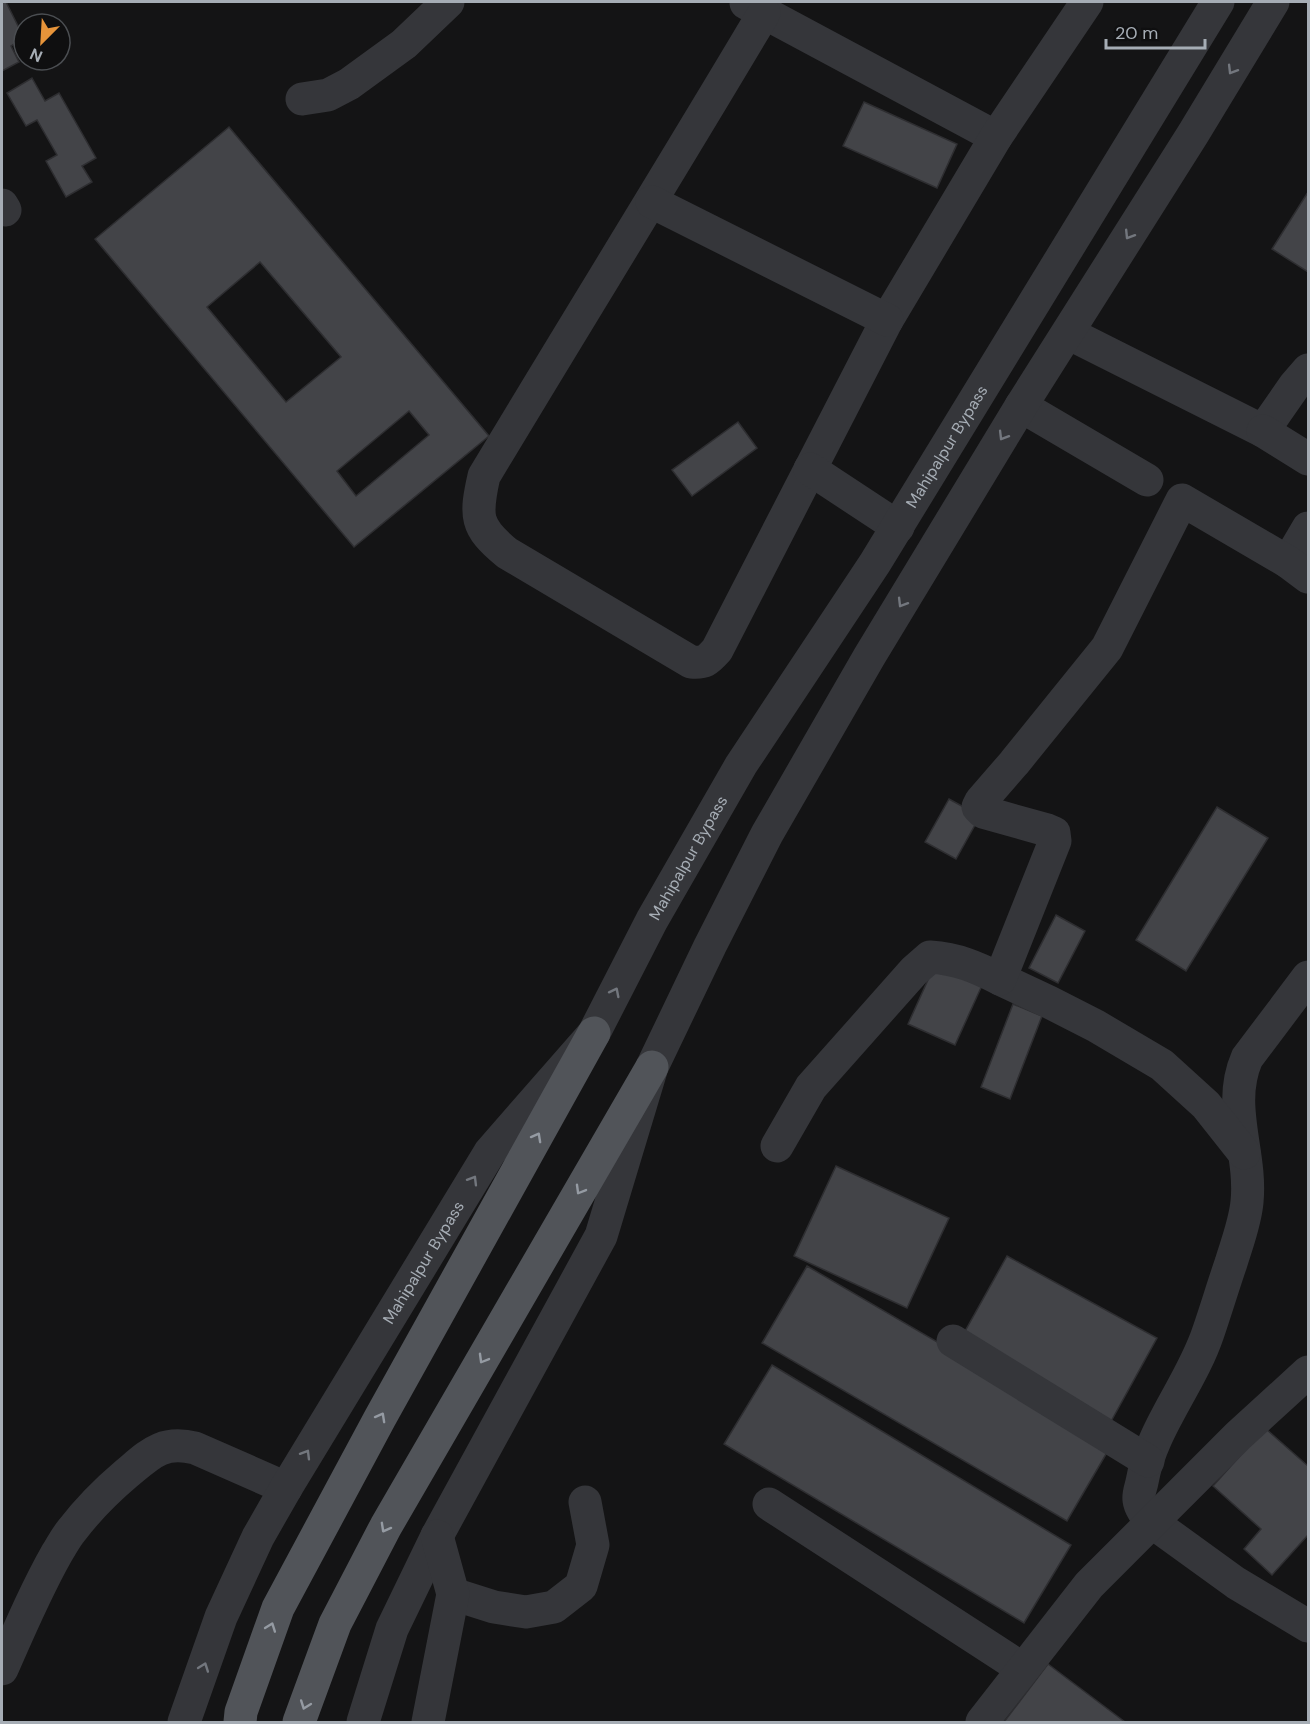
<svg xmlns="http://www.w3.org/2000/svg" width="1310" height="1724" font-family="'DM Sans',sans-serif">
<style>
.building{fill:#434448;stroke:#2e2e31;stroke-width:1.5;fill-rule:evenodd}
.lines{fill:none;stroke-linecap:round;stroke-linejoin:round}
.minor{stroke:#35363a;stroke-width:33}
.major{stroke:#515459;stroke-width:33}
.oneway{stroke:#73777e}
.oneway2{stroke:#959ba3}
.labels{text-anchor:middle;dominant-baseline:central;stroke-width:5;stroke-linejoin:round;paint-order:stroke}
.street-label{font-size:16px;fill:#a6adb5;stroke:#0f0f10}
</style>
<rect width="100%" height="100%" fill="#141415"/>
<g class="building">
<polygon points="2,2 6,2 24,38 11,46 19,62 2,71"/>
<polygon points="32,78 45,101 59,93 96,158 82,166 92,182 66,197 46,161 57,155 37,120 26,126 7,93"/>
<polygon points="864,102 957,144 937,188 843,146"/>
<path d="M229 127 489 436 354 547 95 239ZM260 262 341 357 286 402 207 307ZM409 411 429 435 356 496 337 471Z"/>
<polygon points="1308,192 1308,272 1272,249"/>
<polygon points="738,422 757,448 692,496 672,470"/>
<polygon points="949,799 980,816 956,859 925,842"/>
<polygon points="1217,807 1268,838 1186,971 1136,940"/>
<polygon points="1056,915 1085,931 1058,983 1029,968"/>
<polygon points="937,960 984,981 955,1045 908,1024"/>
<polygon points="1013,1004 1042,1016 1010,1099 981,1087"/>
<polygon points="836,1166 949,1218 907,1308 794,1256"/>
<polygon points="1007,1256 1157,1338 1109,1425 959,1342"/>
<polygon points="807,1266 1112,1444 1067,1521 762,1343"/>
<polygon points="772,1365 1071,1545 1024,1623 724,1444"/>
<polygon points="1265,1428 1308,1466 1308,1535 1272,1575 1244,1549 1261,1529 1213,1486"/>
<polygon points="1048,1664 1125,1722 1004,1722"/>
</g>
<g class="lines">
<g class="minor">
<polyline points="746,3 996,137"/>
<path d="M764 13C672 168 577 321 484 476 475 516 475 527 507 553L691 662C705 663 707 661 717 650L887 320 996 137 1087 2"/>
<polyline points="302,99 328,95 349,84 404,44 448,2"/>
<polyline points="652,202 887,320"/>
<polyline points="2,205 5,210"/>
<polyline points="1068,333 1263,431 1295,385 1308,370"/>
<polyline points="1021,406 1147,480"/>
<polyline points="1263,431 1308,459"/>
<polyline points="810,469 898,527"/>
<polyline points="1288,562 1308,528"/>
<path d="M1308 977 1247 1058C1226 1106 1252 1152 1247 1202 1245 1223 1237 1243 1231 1263 1223 1286 1216 1310 1208 1333 1191 1384 1151 1429 1142 1482 1141 1487 1138 1494 1139 1500 1140 1509 1147 1516 1153 1523L1236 1583 1308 1626"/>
<polyline points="1000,979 1049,1002 1096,1026 1162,1065 1206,1105 1244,1153"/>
<path d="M777 1146 811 1087 914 971 930 957C958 959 976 967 1000 979L1055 841 1054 833 1047 830 983 812 978 807 981 801 1014 763 1107 648 1182 500 1288 562 1308 577"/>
<polyline points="953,1341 1148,1461"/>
<polyline points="769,1504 1023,1669"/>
<polyline points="453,1594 494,1607 526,1612 554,1607 581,1586 593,1545 585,1502"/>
<path d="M2 1669C19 1630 36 1590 57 1553 62 1545 66 1537 72 1530 88 1509 106 1491 126 1474 150 1454 162 1440 195 1448L286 1488"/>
<path id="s1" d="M184 1722 221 1617 258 1537 286 1488 490 1152 594 1033 652 920 741 765 875 563 1218 2"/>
<polyline points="363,1722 392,1629 437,1536 601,1236 652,1067 710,946 767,834 869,657 1021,406 1193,134 1273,2"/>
<polyline points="428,1722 453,1594 437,1536"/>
<polyline points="982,1722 1089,1585 1238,1436 1308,1372"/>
</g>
<g class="major">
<polyline points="240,1722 241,1712 278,1608 380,1418 594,1033"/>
<polyline points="299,1722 335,1624 386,1526 652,1067"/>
</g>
</g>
<defs><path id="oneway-chevron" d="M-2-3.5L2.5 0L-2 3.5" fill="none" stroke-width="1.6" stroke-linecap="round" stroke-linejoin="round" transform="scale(1.5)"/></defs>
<g class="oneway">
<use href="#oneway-chevron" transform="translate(1232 70) rotate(121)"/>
<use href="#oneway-chevron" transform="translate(1129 235) rotate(122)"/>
<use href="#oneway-chevron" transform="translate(1003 436) rotate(121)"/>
<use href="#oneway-chevron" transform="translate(902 603) rotate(121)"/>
<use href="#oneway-chevron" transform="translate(615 992) rotate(-63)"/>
<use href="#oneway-chevron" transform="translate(473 1180) rotate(-59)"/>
<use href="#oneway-chevron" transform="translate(306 1454) rotate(-59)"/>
<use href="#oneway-chevron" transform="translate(204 1667) rotate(-70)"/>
</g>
<g class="oneway2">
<use href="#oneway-chevron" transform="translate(537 1137) rotate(-61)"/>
<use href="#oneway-chevron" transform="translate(580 1190) rotate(120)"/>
<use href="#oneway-chevron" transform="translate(483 1359) rotate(120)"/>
<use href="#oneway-chevron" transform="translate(381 1417) rotate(-61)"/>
<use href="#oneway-chevron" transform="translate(385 1528) rotate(119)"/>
<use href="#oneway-chevron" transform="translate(271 1627) rotate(-70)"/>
<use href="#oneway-chevron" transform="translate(305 1705) rotate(110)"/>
</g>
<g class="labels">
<g class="street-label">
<text stroke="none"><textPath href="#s1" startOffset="1492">Mahipalpur Bypass</textPath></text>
<text stroke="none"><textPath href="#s1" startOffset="1006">Mahipalpur Bypass</textPath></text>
<text stroke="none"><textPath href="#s1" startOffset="520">Mahipalpur Bypass</textPath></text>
</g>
</g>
<rect width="1310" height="1724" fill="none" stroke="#a6adb5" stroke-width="6"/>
<g transform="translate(42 42) rotate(204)"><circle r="28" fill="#0f0f10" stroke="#4b4e52" stroke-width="1.5"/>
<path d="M0-4.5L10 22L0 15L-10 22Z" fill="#e7943a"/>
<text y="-9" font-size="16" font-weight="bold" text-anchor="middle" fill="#a6adb5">N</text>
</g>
<path d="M1106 39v9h99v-9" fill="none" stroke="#a6adb5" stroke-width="3"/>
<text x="1115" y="39" font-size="18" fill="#a6adb5" stroke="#0f0f10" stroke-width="4.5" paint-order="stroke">20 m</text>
</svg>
